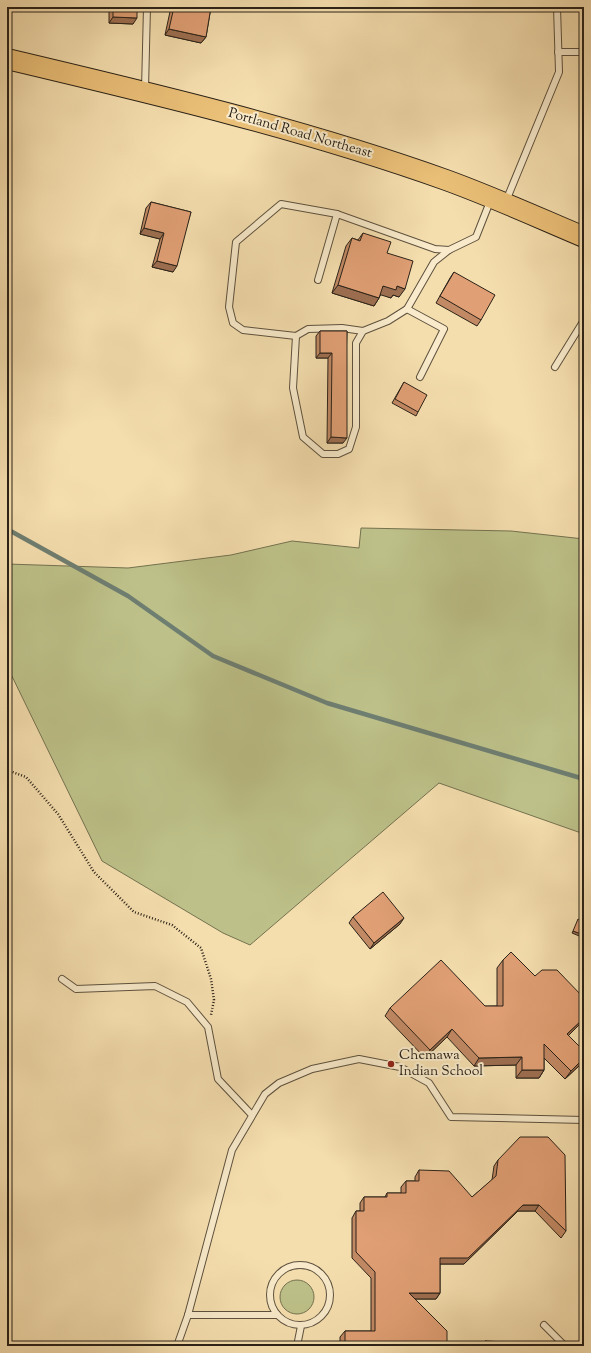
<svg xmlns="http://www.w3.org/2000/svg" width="591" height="1353" font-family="'Sorts Mill Goudy',serif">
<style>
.green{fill:#bdc189;stroke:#747250}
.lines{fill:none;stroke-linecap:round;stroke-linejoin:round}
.stream{stroke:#6e7e71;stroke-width:4.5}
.service-casing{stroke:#5d513e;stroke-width:8}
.primary-casing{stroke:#2a2218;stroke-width:22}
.path{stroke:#2a2218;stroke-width:2.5;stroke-dasharray:1 2;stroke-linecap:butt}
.service{stroke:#f8eaca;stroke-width:6}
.primary{stroke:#eabf77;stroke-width:20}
.wall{fill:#c18964;stroke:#2a2218}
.shaded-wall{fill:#9d6f51;stroke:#2a2218}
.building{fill:#e09f74;stroke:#2a2218}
.poi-dot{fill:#8f2418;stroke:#f8eaca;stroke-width:1.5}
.labels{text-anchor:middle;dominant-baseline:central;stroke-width:4;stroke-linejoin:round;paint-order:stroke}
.street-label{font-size:14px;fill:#2a2218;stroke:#f8eaca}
.poi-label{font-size:14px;fill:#2a2218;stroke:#f8eaca;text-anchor:start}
</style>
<rect width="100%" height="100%" fill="#f5deae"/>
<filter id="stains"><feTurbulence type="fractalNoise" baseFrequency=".005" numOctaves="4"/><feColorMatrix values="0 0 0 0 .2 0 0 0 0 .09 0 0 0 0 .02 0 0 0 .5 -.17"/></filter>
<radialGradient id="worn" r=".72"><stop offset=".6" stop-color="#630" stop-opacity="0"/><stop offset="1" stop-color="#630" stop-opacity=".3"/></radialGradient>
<g class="green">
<polygon points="361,528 511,531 584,539 584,834 439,783 250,945 223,933 102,861 7,666 7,564 128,568 231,555 292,541 359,548"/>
<circle cx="297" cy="1297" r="17"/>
</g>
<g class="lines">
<polyline class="stream" points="7,529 128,596 213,656 327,703 584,779"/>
<g class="service-casing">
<g id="service">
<polyline points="558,52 584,52"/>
<polyline points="145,89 147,7"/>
<polyline points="506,201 559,72 557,7"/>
<polyline points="337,214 281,204 236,242 229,307 233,323 243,330 296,336 308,329 342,328 363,331"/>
<polyline points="318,280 337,214 435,249 449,250"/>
<polyline points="296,336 293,388 303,437 323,454 338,454 349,449 356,427 356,343 363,331 388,321 407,309"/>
<polyline points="555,367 584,320"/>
<polyline points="420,377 444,329 407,309 434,262 449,250 476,237 491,199"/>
<polyline points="62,979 76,989 155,986 187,1002 208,1027 218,1079 251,1114"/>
<circle cx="300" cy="1295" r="30"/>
<polyline points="188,1315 277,1315"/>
<polyline points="544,1325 565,1346"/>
<polyline points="177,1346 188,1315 232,1150 265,1094 279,1083 312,1069 359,1059 400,1067 429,1083 451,1117 584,1120"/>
<polyline points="297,1346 301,1326"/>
</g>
</g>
<g class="primary-casing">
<path id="primary" d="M7 59C155 94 303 129 446 180 493 197 539 218 584 237"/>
</g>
<polyline class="path" points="7,770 26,777 58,814 94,872 134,912 172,925 201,948 211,979 214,1000 211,1015"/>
<use href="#service" class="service"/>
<use href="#primary" class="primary"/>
</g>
<g class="wall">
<polygon points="104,7 137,7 133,24 109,23 109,9 104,9"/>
<polygon points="171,7 211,7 206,37 201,43 165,35"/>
<polygon points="151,202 191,212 173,272 152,267 160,239 140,234 146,208"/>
<polygon points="363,233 387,253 399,297 393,295 391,298 381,294 379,298 374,306 332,293 346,246 352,238 358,240"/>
<polygon points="454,272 481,320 477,326 436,303 450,278"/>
<polygon points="320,331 347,331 343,443 327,443 328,358 316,358 316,336"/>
<polygon points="404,382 418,412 416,416 392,403"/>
<polygon points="353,917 400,924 370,949 349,923"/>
<polygon points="584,950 584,957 581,954"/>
<polygon points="503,960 569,1036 584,1051 584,1060 582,1063 565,1079 544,1058 544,1070 539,1078 516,1078 516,1065 474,1066 447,1037 425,1058 385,1016 390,1008 497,1006 497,968"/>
<polygon points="498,1160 566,1231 561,1238 535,1211 518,1211 464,1264 440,1264 440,1293 436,1299 415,1299 447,1346 340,1346 340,1337 345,1331 371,1331 371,1278 352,1258 352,1218 356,1211 360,1211 360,1203 364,1197 385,1197 387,1193 401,1193 401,1187 406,1181 415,1181 415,1177 419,1170 472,1197 492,1180 494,1166"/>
<polygon points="485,1341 511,1346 481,1346"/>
</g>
<g class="shaded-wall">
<polygon points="106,7 110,7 109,9 104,9"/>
<polygon points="113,17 137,18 133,24 109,23"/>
<polygon points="169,29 206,37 201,43 165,35"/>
<polygon points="144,228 164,233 160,239 140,234"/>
<polygon points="157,261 177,266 173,272 152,267"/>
<polygon points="338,285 379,298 374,306 332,293"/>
<polygon points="383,286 397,286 405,289 399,297 393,295 391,298 378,294"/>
<polygon points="320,353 332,353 328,358 316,358"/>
<polygon points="331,437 347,438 343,443 327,443"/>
<polygon points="404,918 400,924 370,949 374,943"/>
<polygon points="573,931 584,935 584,938 572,933"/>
<polygon points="584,1018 584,1020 562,1042 567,1034"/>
<polygon points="452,1029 447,1037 425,1058 430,1050"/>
<polygon points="522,1057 516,1065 474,1066 479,1058"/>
<polygon points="584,1058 584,1060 582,1063 565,1079 571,1071"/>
<polygon points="522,1070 544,1070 539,1078 516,1078"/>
<polygon points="523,1205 539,1205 535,1211 518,1211 464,1264 436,1264 440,1258"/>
<polygon points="409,1293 440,1293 436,1299 405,1299"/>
</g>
<g class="building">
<polygon points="113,7 137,7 137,18 113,17"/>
<polygon points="174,7 211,7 206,37 169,29"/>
<polygon points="151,202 191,212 177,266 157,261 164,233 144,228"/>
<polygon points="363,233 391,242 387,253 413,261 405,289 397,286 396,290 383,286 379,298 338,285 352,238 360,241"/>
<polygon points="454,272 495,295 481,320 440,296"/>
<polygon points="320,331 347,331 347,438 331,437 332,353 320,353"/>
<polygon points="404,382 427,395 418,412 395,399"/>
<polygon points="383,892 404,918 374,943 353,917"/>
<polygon points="578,919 584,922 584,935 573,931"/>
<polygon points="511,952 535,976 542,970 557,970 584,998 584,1018 567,1034 584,1051 584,1058 571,1071 544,1044 544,1070 522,1070 522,1057 479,1058 452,1029 430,1050 390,1008 441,960 485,1006 503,1006 503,960"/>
<polygon points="520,1137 548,1137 565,1155 566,1231 539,1205 523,1205 468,1258 440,1258 440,1293 409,1293 447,1331 447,1346 345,1346 345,1331 375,1331 375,1272 356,1252 356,1211 364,1211 364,1197 387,1197 387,1193 406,1193 406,1181 419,1181 419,1170 449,1171 472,1197 496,1176 498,1160"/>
<polygon points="485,1341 507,1342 511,1346 484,1346"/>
</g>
<circle class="poi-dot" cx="391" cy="1064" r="4"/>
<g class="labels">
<g class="street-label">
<text transform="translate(300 134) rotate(16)">Portland Road Northeast</text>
</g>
<g class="poi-label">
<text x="399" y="1056">Chemawa<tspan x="399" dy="16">Indian School</tspan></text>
</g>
</g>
<rect width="591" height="1353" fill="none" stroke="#f5deae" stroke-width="24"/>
<rect x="8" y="8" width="575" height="1337" fill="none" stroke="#2a2218" stroke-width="2"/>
<rect x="12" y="12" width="567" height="1329" fill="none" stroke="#2a2218"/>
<rect width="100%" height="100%" filter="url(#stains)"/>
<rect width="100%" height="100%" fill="url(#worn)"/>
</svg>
